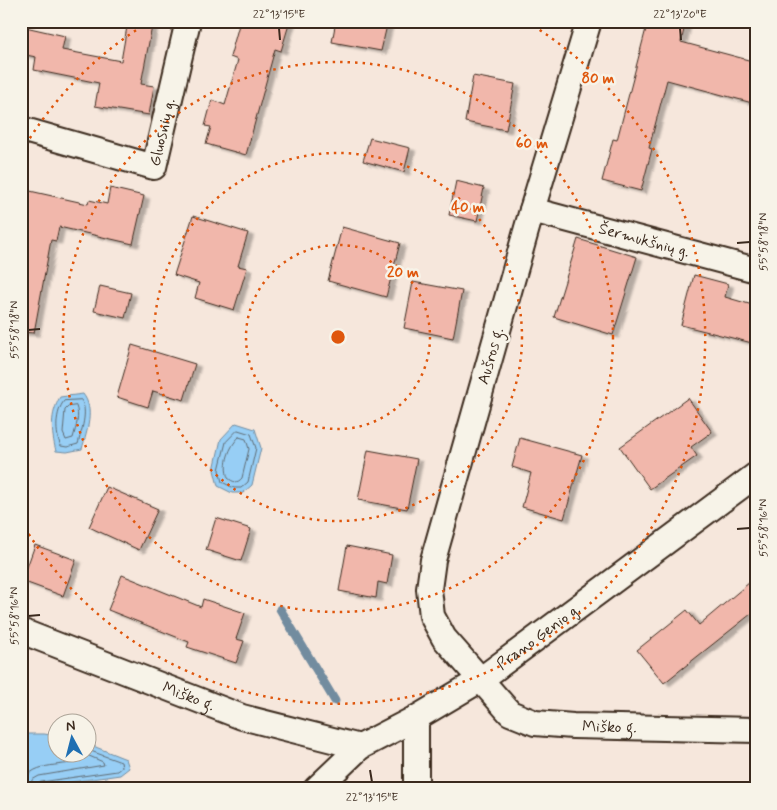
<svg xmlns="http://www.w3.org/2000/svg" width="777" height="810" font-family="Mynerve,sans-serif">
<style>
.water{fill:#97cef5;stroke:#728c9f}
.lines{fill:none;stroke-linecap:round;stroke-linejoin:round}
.shore{stroke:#606c74;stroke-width:1}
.stream{stroke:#728c9f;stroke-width:9}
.building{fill:#f1b7ab;stroke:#3b2a1e;filter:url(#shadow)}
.minor-casing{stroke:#3b2a1e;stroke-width:28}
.minor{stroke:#f7f3e8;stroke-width:24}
.ticks{fill:none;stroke:#3b2a1e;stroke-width:2}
.ring{fill:none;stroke:#df570d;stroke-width:2.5;stroke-dasharray:2.5 5}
.labels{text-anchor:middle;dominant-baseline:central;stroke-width:5;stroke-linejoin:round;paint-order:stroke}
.street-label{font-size:16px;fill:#3b2a1e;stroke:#f7f3e8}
.centre{fill:#df570d;stroke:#f7f3e8;stroke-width:2.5}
.ring-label{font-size:15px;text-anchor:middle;font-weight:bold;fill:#df570d;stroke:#f7f3e8;stroke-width:5;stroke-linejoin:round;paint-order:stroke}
.neatline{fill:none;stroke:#3b2a1e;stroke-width:2}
.ticks-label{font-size:12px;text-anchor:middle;fill:#3b2a1e}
</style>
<defs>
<filter id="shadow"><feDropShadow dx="5.5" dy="3" stdDeviation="1" flood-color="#0004"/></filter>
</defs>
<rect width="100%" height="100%" fill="#f6e7dc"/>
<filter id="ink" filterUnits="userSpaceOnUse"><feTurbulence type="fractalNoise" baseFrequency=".02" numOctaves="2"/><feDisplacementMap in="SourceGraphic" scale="10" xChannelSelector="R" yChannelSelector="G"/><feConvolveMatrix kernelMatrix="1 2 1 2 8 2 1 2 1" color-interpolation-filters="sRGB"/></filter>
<g filter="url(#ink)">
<g class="water">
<path d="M83 394C95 409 87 431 82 449L67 452 56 451C51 432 50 414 60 397Z"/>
<polygon points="236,423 255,429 261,448 252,485 243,493 232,493 218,486 214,470 221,439"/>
<polygon points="21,734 44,734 57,736 58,752 88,752 88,744 126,759 129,768 120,775 21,789"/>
</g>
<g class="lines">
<g class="shore">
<path d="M81 400C89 410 81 432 78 444L67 447 61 446C55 434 55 412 64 401Z"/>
<path d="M76 406C80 416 76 427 73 438L66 440 63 433 65 410 68 407Z"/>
<polygon points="238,430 251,434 256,448 248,482 241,488 234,488 222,482 219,470 226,442"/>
<path d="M239 437 246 439 249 449 242 478C237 484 233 482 228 478 223 464 229 447 239 437Z"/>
<path d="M23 789C24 762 56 767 75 762L76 759 71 752"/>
<polyline points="30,789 32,780 39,776 104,765 103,762 80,752"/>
<polyline points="37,789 37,784 41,782 117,771 122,767 121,762 88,750"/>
</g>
<polyline class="stream" points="280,609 335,701"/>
</g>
<g class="building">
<polygon points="128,21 153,21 141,84 154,86 149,115 95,106 99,83 34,70 36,57 21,54 21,26 65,36 62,50 121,61"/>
<polygon points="240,21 290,21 281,51 275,49 246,155 206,144 211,127 205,126 212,100 225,105 238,60 230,57"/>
<polygon points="336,21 388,21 381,51 332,42"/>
<polygon points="648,21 686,21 681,42 756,62 756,104 667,80 649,148 652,149 641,191 602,181 613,139 617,140"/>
<polygon points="473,76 515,84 506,130 465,122"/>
<polygon points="370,138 410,148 404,172 363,161"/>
<polygon points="456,181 484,188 477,221 449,215"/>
<polygon points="110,188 144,196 133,244 59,227 56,241 51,240 34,333 21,332 21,189 88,204 89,200 107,204"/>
<polygon points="193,216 248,233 238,266 247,268 234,310 195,298 199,283 174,275"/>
<polygon points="342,227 400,243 386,297 328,281"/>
<polygon points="578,239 637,257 613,335 554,317"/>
<polygon points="694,275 728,284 725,297 756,306 756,344 681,325"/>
<polygon points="413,282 462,291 453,338 404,328"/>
<polygon points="100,286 131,293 125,318 94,311"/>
<polygon points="132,345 195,364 184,400 153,391 148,407 117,397"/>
<polygon points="688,398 712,432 691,447 697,456 650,489 620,447"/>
<polygon points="520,438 582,455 564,519 522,507 531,473 512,467"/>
<polygon points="368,450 417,459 407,509 358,500"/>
<polygon points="107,487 158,509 139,550 89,527"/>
<polygon points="216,518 251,529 241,561 206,550"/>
<polygon points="35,545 76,560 63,596 22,581"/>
<polygon points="347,546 392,555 387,584 378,582 376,598 339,591"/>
<polygon points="122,575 201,607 203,599 245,613 236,639 244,641 236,663 187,647 189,642 108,610"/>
<polygon points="756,577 756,610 664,683 637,650 687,610 699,625"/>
</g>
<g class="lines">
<g class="minor-casing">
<g id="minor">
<path id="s1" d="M589 21 532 210 433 560 429 589 432 616 444 638 510 713 535 723 573 726 756 730"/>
<path id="s2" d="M21 129 154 167 188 21"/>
<path id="s3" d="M532 210 756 270"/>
<path id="s4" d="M21 631 242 717 360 747"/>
<path id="s5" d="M316 789 360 747 416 718 480 680 756 475"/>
<polyline points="416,789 416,718"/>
</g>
</g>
<use href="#minor" class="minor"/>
</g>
</g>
<path class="ticks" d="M279 28 280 40M680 28 681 40M737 243 750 242M28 330 40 329M737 529 750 528M28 616 40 615M370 770 372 782"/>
<g class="ring">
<circle cx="338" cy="337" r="92"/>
<circle cx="338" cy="337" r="184"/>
<circle cx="338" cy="337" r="275"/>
<path d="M22 151A367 367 0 0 1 149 22M527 22A367 367 0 1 1 22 523"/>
</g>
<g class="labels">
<g class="street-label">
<text stroke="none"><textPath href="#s2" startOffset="174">Gluosnių g.</textPath></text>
<text stroke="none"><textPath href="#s3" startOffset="116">Šermukšnių g.</textPath></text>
<text transform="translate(491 356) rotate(-74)">Aušros g.</text>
<text stroke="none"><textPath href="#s5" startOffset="271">Prano Genio g.</textPath></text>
<text stroke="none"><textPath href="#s4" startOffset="180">Miško g.</textPath></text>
<text stroke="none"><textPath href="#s1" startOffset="844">Miško g.</textPath></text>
</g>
</g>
<circle cx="338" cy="337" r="8" class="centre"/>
<g class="ring-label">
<text x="598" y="83">80 m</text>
<text x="532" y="148">60 m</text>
<text x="468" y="212">40 m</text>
<text x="403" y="277">20 m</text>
</g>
<rect width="777" height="810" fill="none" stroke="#f7f3e8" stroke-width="55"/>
<g transform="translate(72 738) rotate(353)"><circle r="24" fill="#f7f3e8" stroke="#aca397"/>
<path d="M0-4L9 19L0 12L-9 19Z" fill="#1f6fb2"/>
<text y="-8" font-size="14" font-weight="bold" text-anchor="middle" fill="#3b2a1e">N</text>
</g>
<rect x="28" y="28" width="722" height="754" class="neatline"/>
<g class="ticks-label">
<text x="279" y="18">22°13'15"E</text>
<text x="680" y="18">22°13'20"E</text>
<text transform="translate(763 242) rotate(-90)" y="4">55°58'18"N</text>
<text transform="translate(14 330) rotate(-90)" y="4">55°58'18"N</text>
<text transform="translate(763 528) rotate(-90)" y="4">55°58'16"N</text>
<text transform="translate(14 616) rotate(-90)" y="4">55°58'16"N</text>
<text x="372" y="801">22°13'15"E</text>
</g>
</svg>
